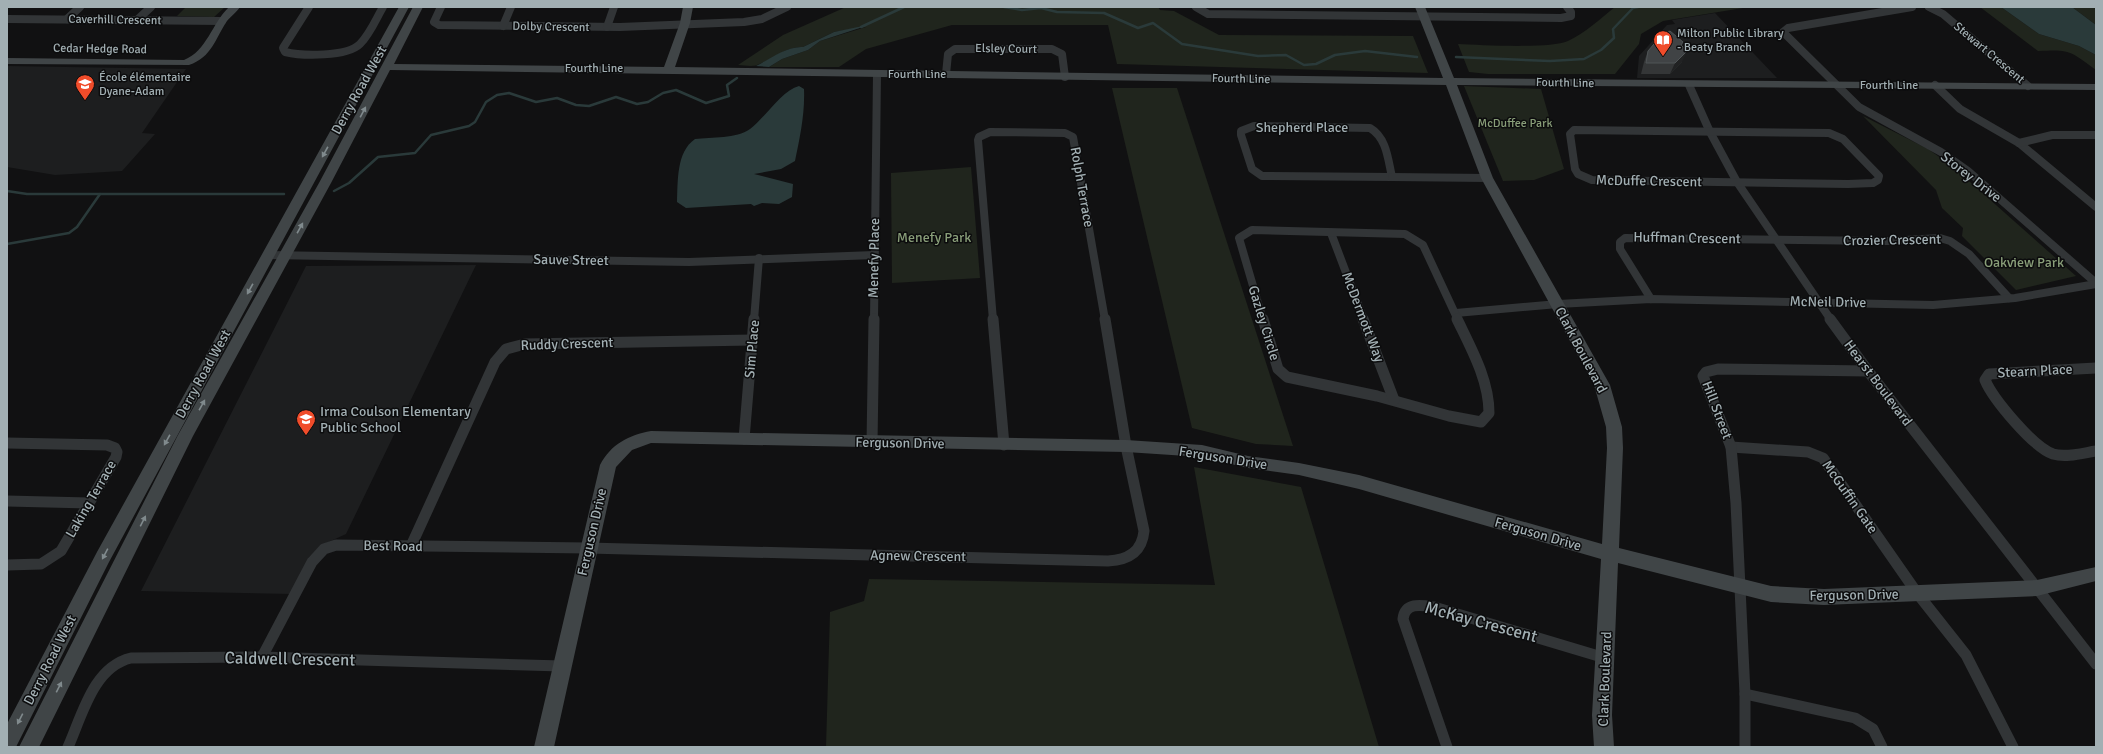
<svg xmlns="http://www.w3.org/2000/svg" width="2103" height="754" font-family="Signika,sans-serif">
<style>
.built{fill:#1d1e1f}
.green{fill:#20251d}
.water{fill:#2a3a3a}
.lines{fill:none;stroke-linecap:round;stroke-linejoin:round}
.stream{stroke:#2a3a3a;stroke-width:2.5}
.street-far1{stroke:#323537;stroke-width:8}
.street{stroke:#323537;stroke-width:11}
.secondary{fill:#404547;fill-rule:evenodd}
.wall{fill:#343637}
.shaded-wall{fill:#212223}
.building{fill:#404345;stroke:#4f5456}
.oneway{fill:#808a8d}
.labels{text-anchor:middle;dominant-baseline:central;stroke-width:3;stroke-linejoin:round;paint-order:stroke}
.far-street-label{font-size:12px;fill:#a2afb3;stroke:#0c0c0d}
.far-poi-label{font-size:12px;fill:#a2afb3;stroke:#0c0c0d;text-anchor:start}
.far-park-label{font-size:12px;fill:#899e79;stroke:#0c0c0d}
.street-label{font-size:14px;fill:#a2afb3;stroke:#0c0c0d}
.park-label{font-size:14px;fill:#899e79;stroke:#0c0c0d}
.poi-label{font-size:14px;fill:#a2afb3;stroke:#0c0c0d;text-anchor:start}
.near-street-label{font-size:17px;fill:#a2afb3;stroke:#0c0c0d}
</style>
<rect width="100%" height="100%" fill="#111112"/>
<g class="built">
<polygon points="1715,13 1777,78 1637,78 1639,56 1667,25 1675,24 1672,20"/>
<polygon points="7,66 186,69 142,133 155,134 122,171 55,175 7,167"/>
<polygon points="476,265 346,534 320,546 309,557 292,594 141,591 306,266"/>
</g>
<g class="green">
<polygon points="186,7 225,7 214,17 177,16"/>
<path d="M846 7H1158L1160 10 1174 11 1219 35 1413 36 1428 73 1117 64 1108 25H952L866 49 839 67H769L782 59 808 50 820 41 866 27 834 32 803 47C786 46 772 60 757 65 752 67 744 65 738 65L783 35Z"/>
<path d="M1615 7H1749L1663 21 1641 34 1639 44 1615 74H1488L1469 72 1458 44C1481 45 1549 49 1568 41 1585 33 1600 19 1615 7Z"/>
<path d="M1980 7H2001L2039 34 2079 46 2096 55V70C2070 51 2071 49 2038 51Z"/>
<polygon points="2072,7 2093,7 2096,9 2096,25"/>
<polygon points="1464,86 1541,89 1564,169 1534,180 1503,181"/>
<polygon points="1112,88 1177,88 1293,446 1256,444 1192,428"/>
<polygon points="1863,116 1928,149 1952,166 2076,276 2016,290 1962,236 1963,228 1942,208 1936,190"/>
<polygon points="971,167 980,278 892,283 891,173"/>
<polygon points="1194,467 1301,487 1379,747 826,747 830,612 864,601 869,579 1215,585"/>
</g>
<g class="water">
<polygon points="2001,7 2072,7 2096,25 2096,55 2079,46 2039,34"/>
<path d="M863 26H866L820 41 808 50 782 59 769 67 756 66C770 59 787 46 803 47L834 32Z"/>
<path d="M799 86 804 89C805 114 800 137 795 161L781 169 754 174 793 184 792 197 779 204 762 203 754 206 751 204 686 208 677 202C678 182 676 152 695 139 712 137 736 139 750 129 765 118 782 90 799 86Z"/>
</g>
<g class="lines">
<g class="stream">
<polyline points="1004,7 1022,10 1041,8 1057,12 1104,13 1138,28 1153,23 1182,44 1258,56 1286,55 1304,65 1316,64 1335,55 1365,51 1417,57"/>
<polyline points="861,27 904,7"/>
<polyline points="1456,57 1550,61 1584,59 1601,50 1614,38 1613,29 1633,8 1638,7"/>
<polyline points="7,191 27,194 284,194"/>
<polyline points="334,191 349,183 378,157 415,153 431,135 469,126 475,122 486,102 497,95 509,93 536,102 557,98 576,105 589,106 616,97 637,104 648,102 663,93 676,90 706,103 729,96 727,85 737,78"/>
<polyline points="7,244 69,233 77,227 100,194"/>
</g>
<g class="street-far1">
<path d="M309 7 283 48 285 52C302 56 347 57 360 44 370 34 376 19 383 7"/>
<polyline points="441,7 434,22 439,25 620,27 744,22 762,19 787,7"/>
<polyline points="1196,7 1208,14 1561,18 1571,16 1571,12 1567,7"/>
<polyline points="1912,7 1788,28 1783,32 1859,107 1941,152 1968,171 2096,283"/>
<polyline points="1929,7 1943,14 2028,86"/>
<polyline points="7,19 222,21"/>
<polyline points="67,19 80,7"/>
<polyline points="137,20 151,7"/>
<polyline points="503,26 511,7"/>
<polyline points="607,27 614,7"/>
<polyline points="946,74 948,54 955,49 1052,49 1062,54 1065,77"/>
<polyline points="1689,85 1710,132 1737,182 1831,320"/>
<polyline points="1935,85 1960,109 2019,143 2096,207"/>
<path d="M1254 126 1370 128C1387 138 1388 160 1392 177L1262 176 1252 169 1241 135V131Z"/>
<polygon points="1574,130 1829,133 1843,139 1879,176 1878,180 1873,183 1848,184 1592,180 1578,174 1575,169 1570,134"/>
<polyline points="2019,143 2052,135 2096,135"/>
<polyline points="1392,177 1487,178"/>
<polyline points="1331,233 1364,320"/>
<polyline points="268,255 689,262 874,255"/>
<polyline points="1651,299 1620,249 1620,242 1625,238 1887,241 1940,238 1950,241 1969,254 2009,298"/>
<polyline points="1456,313 1558,304 1651,299 1933,305 2015,298 2096,284"/>
<polyline points="754,320 759,258"/>
<polyline points="874,320 877,74"/>
<polyline points="993,320 978,140 979,137 990,132 1065,133 1073,137 1105,320"/>
<polyline points="1263,320 1239,238 1252,230 1405,234 1423,245 1458,320"/>
</g>
<g class="street">
<polyline points="993,319 1004,445"/>
<path d="M1263 319 1278 369 1287 377 1377 396 1449 416 1481 422 1489 413C1489 380 1471 348 1457 319"/>
<polyline points="1363,319 1394,400"/>
<polyline points="1830,319 1868,371 2096,664"/>
<path d="M2096 368 1989 374 1985 380C1993 399 2033 447 2053 454 2066 458 2083 453 2096 451"/>
<polyline points="744,439 754,319"/>
<polyline points="7,443 107,445 115,448 117,452 116,457 61,551 41,564 7,565"/>
<polyline points="872,443 874,319"/>
<polyline points="1731,447 1808,452 1823,458 1917,593 1966,655 2013,747"/>
<polyline points="7,501 89,503"/>
<polyline points="411,546 495,362 506,349 525,344 752,340"/>
<path d="M262 657 312 562 324 549 336 545 588 548 1108 561C1128 560 1142 552 1144 531L1126 446 1105 319"/>
<polyline points="1745,694 1855,718 1873,729 1882,747"/>
<path d="M68 747C82 716 93 667 131 658L262 657 562 666"/>
<path d="M1447 747 1403 619C1405 602 1421 605 1434 607L1605 658"/>
<polyline points="1745,747 1745,694 1736,503 1731,447 1703,376 1706,372 1718,369 1868,371"/>
</g>
<g class="secondary">
<path d="M229 7H240C237 12 231 16 227 21 215 39 212 57 189 65L7 64V58L184 60C207 51 212 23 229 7Z"/>
<polygon points="399,7 409,7 109,562 16,747 7,747 7,724 97,552"/>
<path d="M413 7H423L394 64 664 67 680 23 683 7H693L690 23 675 67 1443 78 1415 7H1425L1454 78 2096 84V90L1457 85 1493 178 1610 385 1622 427 1623 448 1619 548 1771 586 1824 589 2037 580 2096 567V581L2037 596 1824 605 1771 602 1618 563 1612 715 1614 747H1594L1592 715 1601 559 1359 489 1299 475 1248 468 1202 457 1126 452 651 443 632 450 616 467 554 747H534L600 465C611 444 629 435 651 431L1126 440 1202 445 1248 456 1299 463 1359 475 1602 544 1607 448 1606 427 1594 385 1481 178 1446 85 390 70 331 183 193 436 39 747H19L178 435 319 183Z"/>
</g>
</g>
<polygon class="wall" points="1648,51 1682,62 1670,74 1641,74 1644,62"/>
<polygon class="shaded-wall" points="1687,51 1682,62 1670,74 1675,63"/>
<polygon class="building" points="1670,31 1683,42 1681,45 1687,51 1675,63 1646,63 1648,51 1660,37"/>
<defs><path id="oneway-solid" d="M-6-.8H1V-3.2L6.5 0L1 3.2V.8H-6Z"/></defs>
<g class="oneway">
<use href="#oneway-solid" transform="translate(363 112) rotate(-62)"/>
<use href="#oneway-solid" transform="translate(325 152) rotate(119)"/>
<use href="#oneway-solid" transform="translate(300 228) rotate(-61)"/>
<use href="#oneway-solid" transform="translate(250 289) rotate(119)"/>
<use href="#oneway-solid" transform="translate(202 405) rotate(-61)"/>
<use href="#oneway-solid" transform="translate(167 440) rotate(119)"/>
<use href="#oneway-solid" transform="translate(143 521) rotate(-63)"/>
<use href="#oneway-solid" transform="translate(105 554) rotate(118)"/>
<use href="#oneway-solid" transform="translate(59 687) rotate(-63)"/>
<use href="#oneway-solid" transform="translate(20 719) rotate(117)"/>
</g>
<defs>
<g id="library-pin" transform="scale(1)"><path d="M0 17L-7.5 6A9.5 9.5 0 1 1 7.5 6Z" fill="#f04c2a" stroke="#0c0c0d"/><path d="M-6-4Q-3-5.5-.7-3.5V5Q-3 3-6 4ZM6-4Q3-5.5 .7-3.5V5Q3 3 6 4Z" fill="#fff"/></g>
<g id="school-pin" transform="scale(1)"><path d="M0 17L-7.5 6A9.5 9.5 0 1 1 7.5 6Z" fill="#f04c2a" stroke="#0c0c0d"/><path d="M0-5L7-2L0 1L-7-2ZM-4 1L0 2.5L4 1V4Q0 6-4 4Z" fill="#fff"/></g>
</defs>
<g fill-rule="evenodd">
<use href="#library-pin" x="1663" y="40"/>
<use href="#school-pin" x="85" y="84"/>
<use href="#school-pin" x="306" y="419"/>
</g>
<g class="labels">
<g class="far-street-label">
<text transform="translate(115 20) rotate(1)">Caverhill Crescent</text>
<text transform="translate(551 27) rotate(1)">Dolby Crescent</text>
<text transform="translate(100 49) rotate(1)">Cedar Hedge Road</text>
<text transform="translate(1006 49) rotate(1)">Elsley Court</text>
<text transform="translate(1989 53) rotate(40)">Stewart Crescent</text>
<text x="594" y="68">Fourth Line</text>
<text x="917" y="74">Fourth Line</text>
<text transform="translate(1241 79) rotate(1)">Fourth Line</text>
<text transform="translate(1565 83) rotate(1)">Fourth Line</text>
<text x="1889" y="85">Fourth Line</text>
</g>
<g class="far-poi-label">
<text x="1677" y="33">Milton Public Library<tspan x="1677" dy="14">- Beaty Branch</tspan></text>
<text x="99" y="77">École élémentaire<tspan x="99" dy="14">Dyane-Adam</tspan></text>
</g>
<g class="far-park-label">
<text x="1515" y="123">McDuffee Park</text>
</g>
<g class="street-label">
<text transform="translate(359 90) rotate(-61)">Derry Road West</text>
<text x="1302" y="127">Shepherd Place</text>
<text transform="translate(1971 177) rotate(38)">Storey Drive</text>
<text transform="translate(1649 181) rotate(1)">McDuffe Crescent</text>
<text transform="translate(1082 187) rotate(80)">Rolph Terrace</text>
<text transform="translate(1687 238) rotate(1)">Huffman Crescent</text>
<text transform="translate(1892 240) rotate(-1)">Crozier Crescent</text>
<text transform="translate(874 258) rotate(-89)">Menefy Place</text>
<text transform="translate(571 260) rotate(1)">Sauve Street</text>
<text transform="translate(1828 302) rotate(1)">McNeil Drive</text>
<text transform="translate(1363 317) rotate(69)">McDermott Way</text>
<text transform="translate(1264 323) rotate(73)">Gazley Circle</text>
<text transform="translate(567 344) rotate(-2)">Ruddy Crescent</text>
<text transform="translate(752 349) rotate(-85)">Sim Place</text>
<text transform="translate(1581 350) rotate(62)">Clark Boulevard</text>
<text transform="translate(2035 371) rotate(-3)">Stearn Place</text>
<text transform="translate(203 374) rotate(-61)">Derry Road West</text>
<text transform="translate(1878 383) rotate(53)">Hearst Boulevard</text>
<text transform="translate(1717 410) rotate(69)">Hill Street</text>
<text transform="translate(900 443) rotate(1)">Ferguson Drive</text>
<text transform="translate(1223 458) rotate(9)">Ferguson Drive</text>
<text transform="translate(1850 497) rotate(55)">McGuffin Gate</text>
<text transform="translate(91 499) rotate(-60)">Laking Terrace</text>
<text transform="translate(592 532) rotate(-77)">Ferguson Drive</text>
<text transform="translate(1538 534) rotate(16)">Ferguson Drive</text>
<text transform="translate(393 546) rotate(1)">Best Road</text>
<text transform="translate(918 556) rotate(1)">Agnew Crescent</text>
<text transform="translate(1854 595) rotate(-1)">Ferguson Drive</text>
<text transform="translate(50 660) rotate(-63)">Derry Road West</text>
<text transform="translate(1605 679) rotate(-88)">Clark Boulevard</text>
</g>
<g class="park-label">
<text x="934" y="237">Menefy Park</text>
<text x="2024" y="262">Oakview Park</text>
</g>
<g class="poi-label">
<text x="320" y="411">Irma Coulson Elementary<tspan x="320" dy="16">Public School</tspan></text>
</g>
<g class="near-street-label">
<text transform="translate(1481 622) rotate(15)">McKay Crescent</text>
<text transform="translate(290 659) rotate(1)">Caldwell Crescent</text>
</g>
</g>
<rect width="2103" height="754" fill="none" stroke="#a2afb3" stroke-width="16"/>
</svg>
